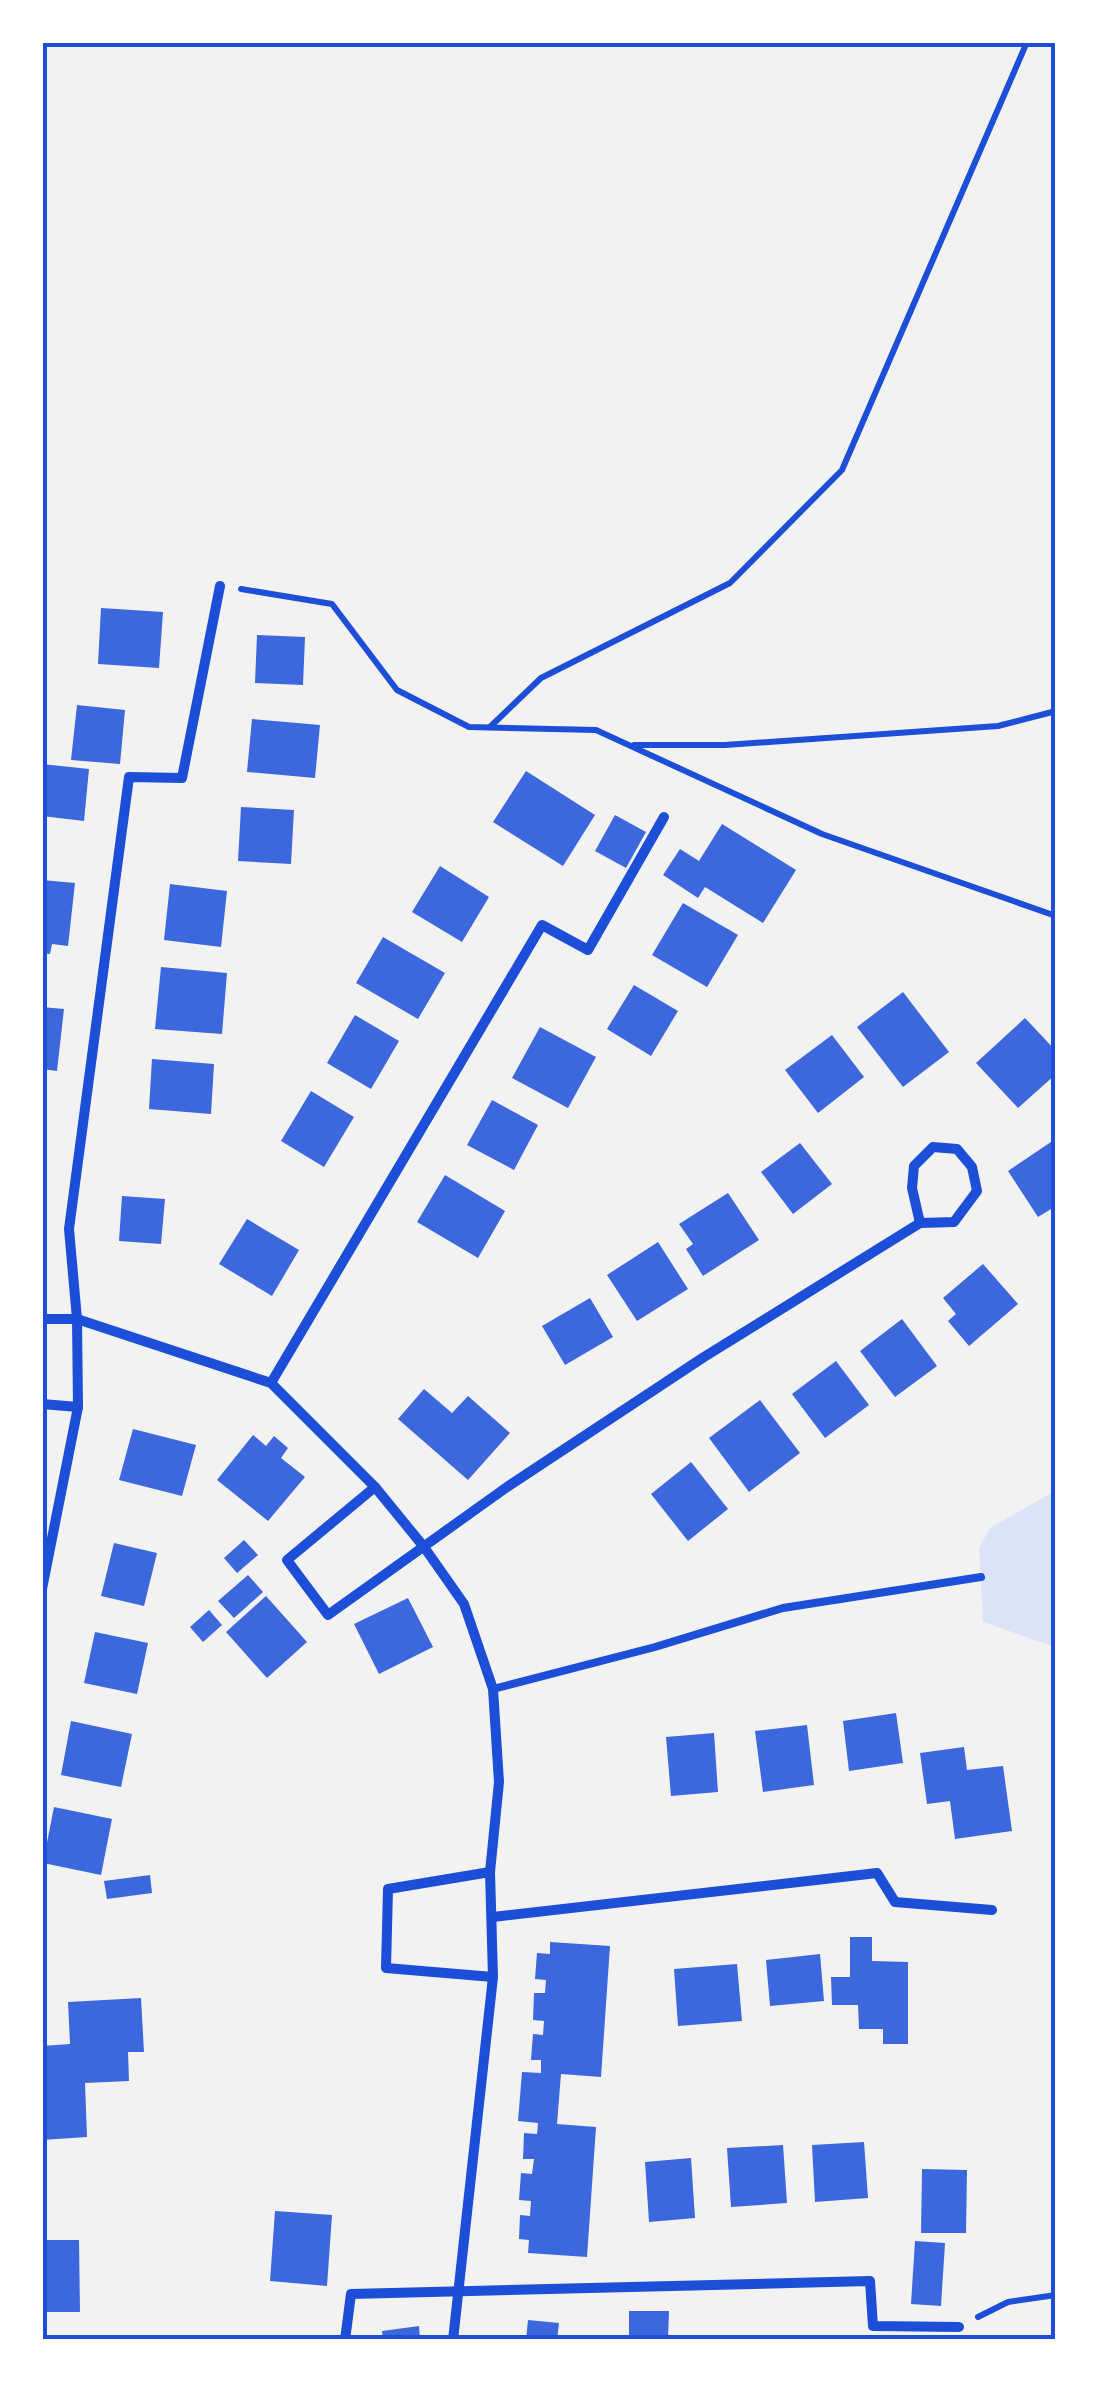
<svg xmlns="http://www.w3.org/2000/svg" width="1098" height="2382" font-family="'DM Sans',sans-serif">
<style>
.green{fill:#dbe4f7}
.building{fill:#3d67dc}
.lines{fill:none;stroke-linecap:round;stroke-linejoin:round}
.path{stroke:#1d4ed8;stroke-width:6}
.service{stroke:#1d4ed8;stroke-width:8}
.minor{stroke:#1d4ed8;stroke-width:10}
.neatline{fill:none;stroke:#1d4ed8;stroke-width:4}
</style>
<rect width="100%" height="100%" fill="#f2f2f2"/>
<polygon class="green" points="1055,1491 1055,1647 983,1622 979,1548 990,1528"/>
<g class="building">
<polygon points="101,608 163,612 159,668 98,664"/>
<polygon points="257,635 305,637 303,685 255,683"/>
<polygon points="77,705 125,710 120,764 71,760"/>
<polygon points="252,719 320,725 315,778 247,772"/>
<polygon points="42,764 89,769 84,821 42,816"/>
<polygon points="526,771 595,815 563,866 493,822"/>
<polygon points="241,807 294,810 291,864 238,861"/>
<polygon points="615,815 646,832 626,868 595,851"/>
<polygon points="722,824 796,870 763,923 705,887 698,898 663,875 680,849 699,861"/>
<polygon points="440,866 489,897 462,942 412,912"/>
<polygon points="42,880 75,883 68,946 52,944 50,954 42,953"/>
<polygon points="170,884 227,891 221,947 164,940"/>
<polygon points="683,903 738,935 707,987 652,955"/>
<polygon points="383,937 445,973 418,1019 356,983"/>
<polygon points="161,967 227,973 222,1034 155,1029"/>
<polygon points="634,985 678,1011 651,1056 607,1029"/>
<polygon points="903,992 949,1052 903,1087 857,1027"/>
<polygon points="42,1007 64,1009 57,1071 42,1069"/>
<polygon points="355,1015 399,1041 371,1089 327,1063"/>
<polygon points="1025,1018 1056,1051 1056,1074 1018,1108 976,1063"/>
<polygon points="540,1027 596,1057 568,1108 512,1078"/>
<polygon points="832,1035 864,1077 818,1113 785,1070"/>
<polygon points="152,1059 214,1064 211,1114 149,1109"/>
<polygon points="311,1091 354,1117 324,1167 281,1141"/>
<polygon points="492,1100 538,1125 514,1170 467,1145"/>
<polygon points="1054,1140 1056,1206 1038,1217 1008,1171"/>
<polygon points="800,1143 832,1184 793,1214 761,1172"/>
<polygon points="445,1175 505,1211 478,1258 417,1222"/>
<polygon points="728,1193 759,1240 703,1276 686,1249 693,1244 679,1224"/>
<polygon points="122,1196 165,1199 161,1244 119,1241"/>
<polygon points="247,1219 299,1250 272,1296 219,1264"/>
<polygon points="658,1242 688,1289 637,1321 607,1275"/>
<polygon points="983,1264 1018,1304 969,1346 948,1321 956,1314 943,1298"/>
<polygon points="590,1298 613,1337 565,1365 542,1326"/>
<polygon points="902,1319 937,1366 895,1397 860,1351"/>
<polygon points="836,1361 869,1405 825,1438 792,1394"/>
<polygon points="424,1389 452,1413 468,1396 510,1433 468,1480 398,1419"/>
<polygon points="760,1400 800,1453 749,1492 709,1438"/>
<polygon points="133,1429 196,1445 182,1496 119,1480"/>
<polygon points="253,1435 266,1446 274,1436 288,1448 281,1458 305,1477 268,1521 217,1480"/>
<polygon points="691,1462 728,1509 688,1541 651,1494"/>
<polygon points="244,1540 258,1555 237,1573 224,1558"/>
<polygon points="114,1543 157,1553 144,1606 101,1596"/>
<polygon points="248,1575 263,1592 234,1618 218,1601"/>
<polygon points="266,1596 307,1642 267,1678 226,1632"/>
<polygon points="408,1598 433,1647 379,1674 354,1624"/>
<polygon points="209,1610 222,1625 203,1642 190,1627"/>
<polygon points="95,1632 148,1643 137,1694 84,1683"/>
<polygon points="896,1713 903,1763 849,1771 843,1721"/>
<polygon points="71,1721 132,1734 121,1787 61,1775"/>
<polygon points="807,1725 814,1785 763,1792 755,1731"/>
<polygon points="714,1733 718,1792 671,1796 666,1737"/>
<polygon points="964,1747 967,1770 1003,1766 1012,1831 955,1839 950,1801 927,1804 920,1753"/>
<polygon points="54,1807 112,1819 101,1875 43,1863"/>
<polygon points="150,1875 152,1893 107,1899 104,1881"/>
<polygon points="850,1937 872,1937 872,1961 908,1962 908,2044 883,2044 883,2029 859,2029 858,2005 832,2005 831,1977 850,1977"/>
<polygon points="550,1942 610,1946 601,2077 561,2074 557,2124 596,2127 587,2257 528,2253 529,2240 519,2239 520,2215 530,2216 531,2201 519,2200 521,2173 532,2174 534,2159 523,2159 524,2133 537,2134 538,2123 518,2121 522,2072 541,2073 541,2060 531,2060 533,2034 543,2035 544,2021 533,2020 534,1993 545,1993 546,1980 535,1979 537,1953 550,1954"/>
<polygon points="820,1954 824,2001 770,2006 766,1960"/>
<polygon points="737,1964 742,2021 678,2026 674,1969"/>
<polygon points="141,1998 144,2052 128,2052 129,2081 85,2083 87,2137 42,2140 42,2046 70,2044 68,2002"/>
<polygon points="864,2142 868,2198 815,2202 812,2145"/>
<polygon points="783,2145 787,2203 731,2207 727,2148"/>
<polygon points="691,2158 695,2218 649,2222 645,2162"/>
<polygon points="922,2169 967,2170 966,2233 921,2233"/>
<polygon points="275,2211 332,2215 327,2286 270,2281"/>
<polygon points="42,2240 79,2240 80,2312 42,2312"/>
<polygon points="915,2241 945,2243 941,2306 911,2304"/>
<polygon points="629,2311 669,2311 668,2340 629,2340"/>
<polygon points="528,2320 559,2323 557,2340 526,2340"/>
<polygon points="419,2326 420,2340 383,2340 382,2331"/>
</g>
<g class="lines">
<g class="path">
<polyline points="241,589 332,604 397,690 469,727 596,730 822,834 1056,916"/>
<polyline points="490,727 541,678 730,583 842,470 1027,42"/>
<polyline points="634,745 725,745 998,726 1056,711"/>
<polyline points="978,2317 1008,2302 1056,2295"/>
</g>
<polyline class="service" points="493,1689 655,1647 783,1608 981,1577"/>
<g class="minor">
<polyline points="42,1319 77,1319 271,1383 375,1487 424,1547 464,1604 493,1689 499,1782 490,1872 493,1977 453,2340"/>
<polyline points="271,1383 542,925 588,950 664,817"/>
<polyline points="42,1404 78,1407"/>
<polyline points="375,1487 287,1560 328,1615 507,1487 704,1357 920,1223 954,1222 977,1191 972,1167 957,1149 933,1147 914,1166 912,1188 920,1223"/>
<polyline points="42,1589 78,1407 77,1319 69,1229 129,777 182,778 220,586"/>
<polyline points="490,1872 388,1889 386,1968 493,1977"/>
<polyline points="493,1917 877,1873 895,1902 992,1910"/>
<polyline points="345,2340 351,2294 870,2281 873,2326 959,2327"/>
</g>
</g>
<rect width="1098" height="2382" fill="none" stroke="#ffffff" stroke-width="90"/>
<rect x="45" y="45" width="1008" height="2292" class="neatline"/>
</svg>
